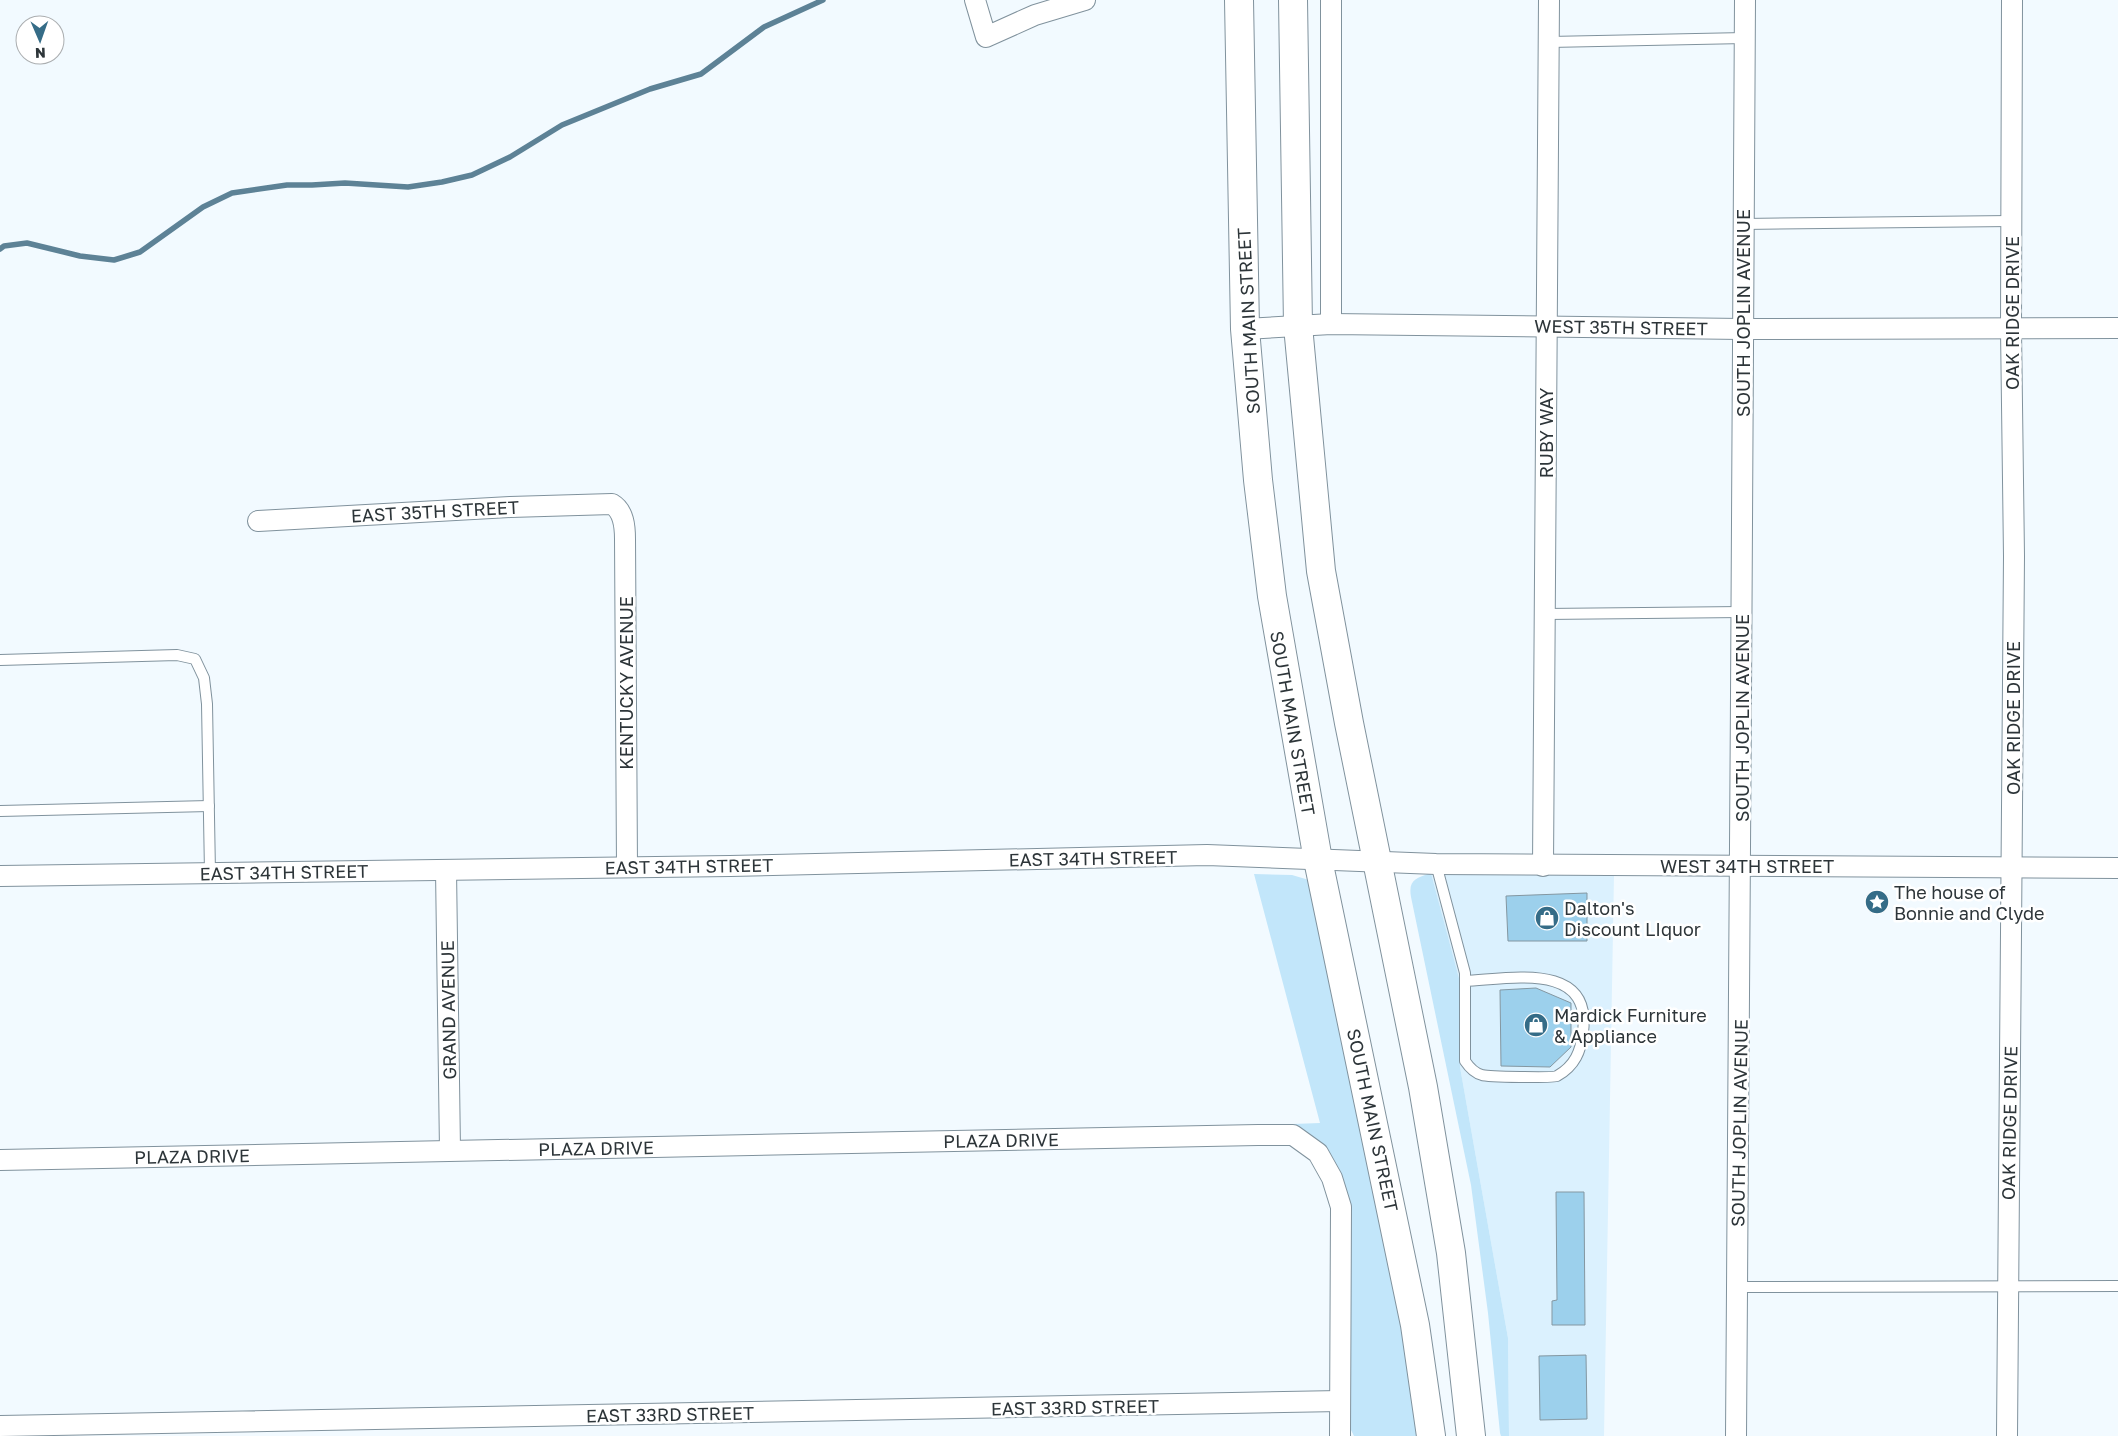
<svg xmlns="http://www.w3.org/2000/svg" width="2118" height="1436" font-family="'Golos Text',sans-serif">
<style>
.built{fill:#dbf1fe}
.green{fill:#c2e6fa}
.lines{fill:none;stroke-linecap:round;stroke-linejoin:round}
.stream{stroke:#5d8296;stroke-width:5.5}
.building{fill:#9cd0ec;stroke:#8497a1}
.service-casing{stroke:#80929d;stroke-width:12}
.minor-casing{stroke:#80929d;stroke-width:22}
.primary-casing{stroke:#80929d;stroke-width:30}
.service{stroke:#fff;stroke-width:10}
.minor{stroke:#fff;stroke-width:20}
.primary{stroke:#fff;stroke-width:28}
.labels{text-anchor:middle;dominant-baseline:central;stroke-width:5;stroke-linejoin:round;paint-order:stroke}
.street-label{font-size:18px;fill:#2d3539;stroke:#fff}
.poi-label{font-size:18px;fill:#2d3539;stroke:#fff;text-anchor:start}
</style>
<rect width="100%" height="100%" fill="#f2faff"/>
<polygon class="built" points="1431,873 1614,875 1604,1436 1509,1436 1508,1338 1460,1067 1459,978"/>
<g class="green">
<path d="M1431 873 1459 978 1460 1067 1508 1338 1509 1436H1501L1500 1433 1488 1313 1471 1185 1411 897C1408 880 1416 878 1431 873Z"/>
<path d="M1254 874 1292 875 1309 880 1402 1295 1420 1430 1416 1436H1354L1348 1424 1340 1173C1327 1145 1318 1140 1293 1124L1320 1123Z"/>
</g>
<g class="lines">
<polyline class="stream" points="0,249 4,246 27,243 80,256 114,260 140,252 203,207 232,193 287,185 312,185 345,183 408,187 442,182 472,175 510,157 562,125 650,89 701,74 764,27 823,0"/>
</g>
<g class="building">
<polygon points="1587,893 1587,941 1508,941 1506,896"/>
<polygon points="1536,988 1571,1003 1571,1047 1550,1067 1501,1066 1500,990"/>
<polygon points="1556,1192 1584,1192 1585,1325 1552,1325 1552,1301 1557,1300"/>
<polygon points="1586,1355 1587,1419 1540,1420 1539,1356"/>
</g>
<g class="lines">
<g class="service-casing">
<g id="service">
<polyline points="1549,42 1745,38"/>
<polyline points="1743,224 2011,221"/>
<polyline points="1545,614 1742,612"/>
<polyline points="0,660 177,655 195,659 204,678 207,704 210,873"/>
<polyline points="0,811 209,806"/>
<path d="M1436 864 1465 973V1061C1469 1067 1474 1073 1482 1075 1488 1077 1553 1078 1557 1076 1575 1066 1581 1051 1583 1032 1592 961 1510 979 1465 981"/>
<polyline points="1738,1287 2118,1286"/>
</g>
</g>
<g class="minor-casing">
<g id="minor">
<polyline points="975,0 986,37 1035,15 1085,0"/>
<polyline points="1331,0 1331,324"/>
<polyline points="1245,329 1331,324 1742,329 2118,328"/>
<path d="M258 521 510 507 612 504C624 511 625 527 625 539L627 867"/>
<polyline points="1543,866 1549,0"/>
<polyline points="446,870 450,1150"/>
<polyline points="0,876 730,866 1207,855 1436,864 2118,868"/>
<polyline points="0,1160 1258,1135 1293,1135 1318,1153 1332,1178 1341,1207 1340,1436"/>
<polyline points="0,1426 1340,1401"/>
<path d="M1736 1436C1741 957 1741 479 1745 0"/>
<polyline points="2007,1436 2014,556 2011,329 2012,0"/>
</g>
</g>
<g class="primary-casing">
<g id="primary">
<polyline points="1239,0 1245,329 1258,480 1272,596 1318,860 1415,1325 1431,1436"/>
<polyline points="1293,0 1298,326 1321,571 1349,723 1423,1087 1451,1253 1471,1436"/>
</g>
</g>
<use href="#service" class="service"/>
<use href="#minor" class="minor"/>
<use href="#primary" class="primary"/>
</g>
<defs>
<g id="sight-disc" transform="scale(1.25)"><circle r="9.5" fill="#356c87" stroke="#fff"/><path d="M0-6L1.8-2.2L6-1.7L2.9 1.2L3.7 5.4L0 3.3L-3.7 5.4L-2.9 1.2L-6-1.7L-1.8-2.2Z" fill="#fff"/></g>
<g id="shop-disc" transform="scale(1.25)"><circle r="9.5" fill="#356c87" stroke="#fff"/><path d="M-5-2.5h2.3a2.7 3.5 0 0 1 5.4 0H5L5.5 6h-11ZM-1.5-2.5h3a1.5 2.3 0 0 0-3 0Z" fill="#fff"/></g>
</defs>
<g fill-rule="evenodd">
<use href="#sight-disc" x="1877" y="902"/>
<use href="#shop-disc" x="1547" y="918"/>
<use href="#shop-disc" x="1536" y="1025"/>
</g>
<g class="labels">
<g class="street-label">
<text transform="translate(1743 313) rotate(-90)">SOUTH JOPLIN AVENUE</text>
<text transform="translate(2012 313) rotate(-90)">OAK RIDGE DRIVE</text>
<text transform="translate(1248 321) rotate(-93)">SOUTH MAIN STREET</text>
<text transform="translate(1621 327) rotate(1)">WEST 35TH STREET</text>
<text transform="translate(1546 433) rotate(-90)">RUBY WAY</text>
<text transform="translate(435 511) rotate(-3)">EAST 35TH STREET</text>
<text transform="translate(626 683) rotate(-90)">KENTUCKY AVENUE</text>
<text transform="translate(1742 718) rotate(-90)">SOUTH JOPLIN AVENUE</text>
<text transform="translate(2013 718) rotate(-90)">OAK RIDGE DRIVE</text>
<text transform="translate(1293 723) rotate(80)">SOUTH MAIN STREET</text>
<text transform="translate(1093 858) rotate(-1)">EAST 34TH STREET</text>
<text transform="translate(689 866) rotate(-1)">EAST 34TH STREET</text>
<text x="1747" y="866">WEST 34TH STREET</text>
<text transform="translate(284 872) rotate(-1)">EAST 34TH STREET</text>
<text transform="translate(448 1010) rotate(-91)">GRAND AVENUE</text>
<text transform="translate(1373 1120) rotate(78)">SOUTH MAIN STREET</text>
<text transform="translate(1739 1123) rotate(-89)">SOUTH JOPLIN AVENUE</text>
<text transform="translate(2009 1123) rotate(-89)">OAK RIDGE DRIVE</text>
<text transform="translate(1001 1140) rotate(-1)">PLAZA DRIVE</text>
<text transform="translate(596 1148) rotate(-1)">PLAZA DRIVE</text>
<text transform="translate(192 1156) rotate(-1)">PLAZA DRIVE</text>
<text transform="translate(1075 1407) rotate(-1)">EAST 33RD STREET</text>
<text transform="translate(670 1414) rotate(-1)">EAST 33RD STREET</text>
</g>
<g class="poi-label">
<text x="1894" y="892">The house of<tspan x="1894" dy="21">Bonnie and Clyde</tspan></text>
<text x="1564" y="908">Dalton's<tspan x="1564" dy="21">Discount LIquor</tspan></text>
<text x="1554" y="1015">Mardick Furniture<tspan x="1554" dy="21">&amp; Appliance</tspan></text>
</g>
</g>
<g transform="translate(40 40) rotate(178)"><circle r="24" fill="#ffffff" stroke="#abaeb0"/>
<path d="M0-4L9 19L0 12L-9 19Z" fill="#356c87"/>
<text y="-8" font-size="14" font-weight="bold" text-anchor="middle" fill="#2d3539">N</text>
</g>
</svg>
